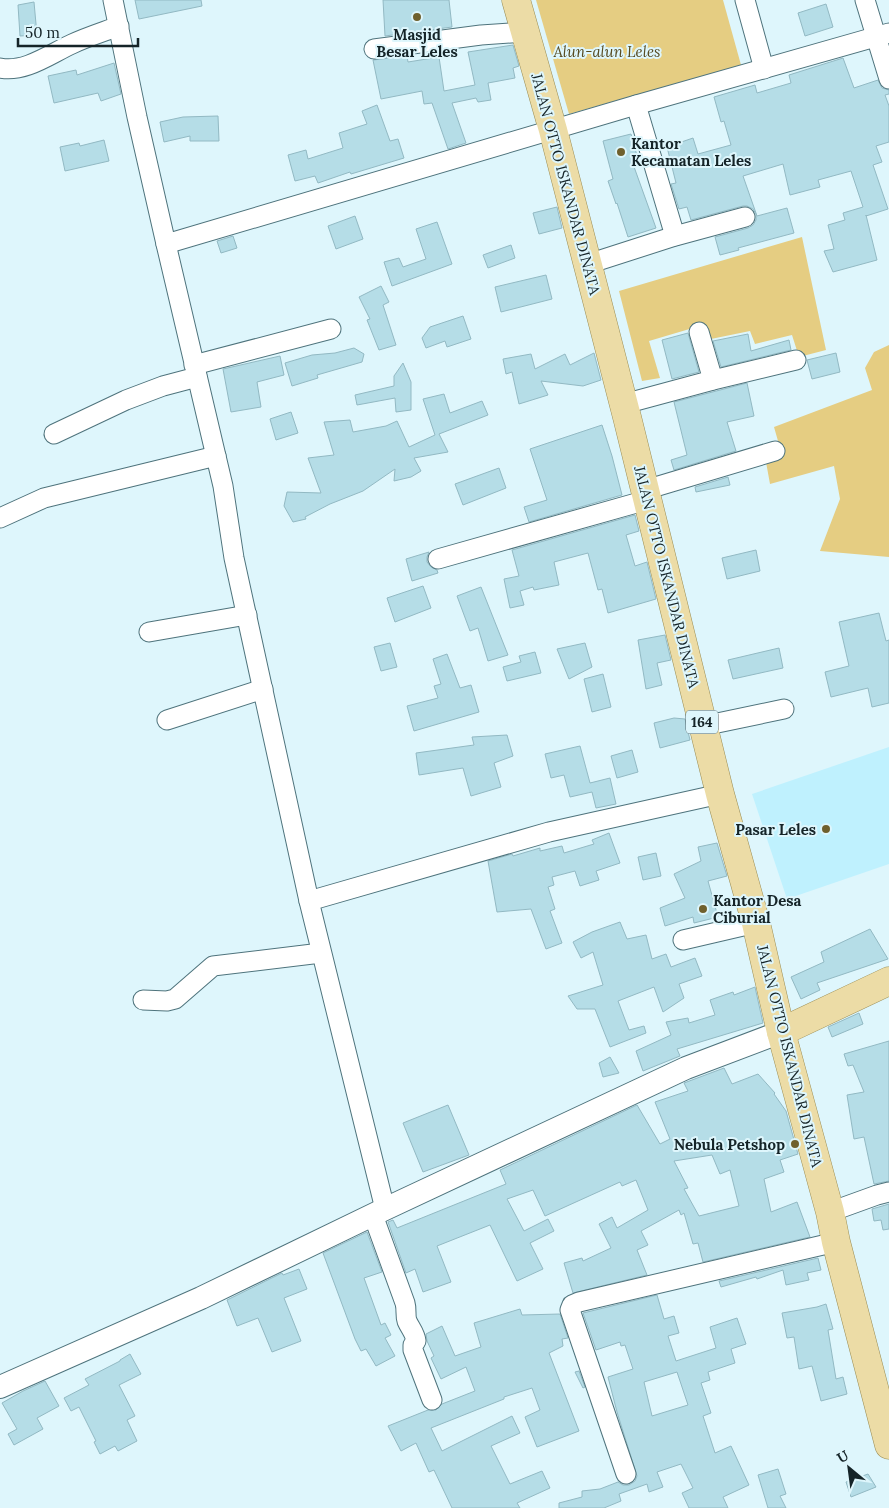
<svg xmlns="http://www.w3.org/2000/svg" width="889" height="1508" font-family="Lora,serif">
<style>
.built{fill:#bff1fe}
.green{fill:#e5cd82}
.building{fill:#b5dde7;stroke:#92b9c3;fill-rule:evenodd}
.lines{fill:none;stroke-linecap:round;stroke-linejoin:round}
.minor-casing{stroke:#4e737c;stroke-width:21}
.tertiary-casing{stroke:#4e737c;stroke-width:24}
.primary-casing{stroke:#998c54;stroke-width:29}
.minor{stroke:#fff;stroke-width:19}
.tertiary{stroke:#fff;stroke-width:22}
.primary{stroke:#ecdca6;stroke-width:28}
.poi-dot{fill:#6f602d;stroke:#def6fc;stroke-width:2}
.labels{text-anchor:middle;dominant-baseline:central;stroke-width:4;stroke-linejoin:round;paint-order:stroke}
.shield{fill:#def6fc;stroke:#516368;stroke-width:1}
.shield-label{font-size:14px;font-weight:bold;fill:#152428}
.poi-label{font-size:15px;font-weight:bold;fill:#152428;stroke:#def6fc;text-anchor:start}
.park-label{font-size:15px;font-style:italic;fill:#564a20;stroke:#def6fc}
.street-label{font-size:15px;fill:#152428;stroke:#def6fc}
</style>
<rect width="100%" height="100%" fill="#def6fc"/>
<polygon class="built" points="889,747 889,864 787,899 752,794"/>
<g class="green">
<polygon points="536,0 723,0 741,65 569,114"/>
<polygon points="802,237 826,350 799,357 792,335 755,344 750,331 706,340 703,325 649,341 660,378 642,381 619,291"/>
<polygon points="889,345 889,557 820,551 840,499 834,466 770,484 764,451 780,448 774,427 872,390 865,368 874,352"/>
</g>
<g class="building">
<polygon points="135,0 201,0 202,6 139,19"/>
<polygon points="383,0 449,0 452,27 385,36"/>
<polygon points="34,2 37,35 20,36 18,5"/>
<polygon points="826,4 833,27 805,36 798,13"/>
<polygon points="513,45 519,66 513,68 515,78 488,83 491,100 478,102 476,98 452,103 466,143 448,149 432,103 424,104 422,91 381,99 373,60 407,56 408,62 439,57 444,91 475,85 468,52"/>
<polygon points="843,58 854,88 878,80 882,88 889,90 889,94 885,95 889,106 889,142 876,146 882,162 873,165 888,209 866,216 866,215 877,260 833,272 824,251 834,249 828,225 845,220 843,213 863,207 851,171 818,180 820,187 790,195 783,164 743,176 757,216 787,208 794,233 738,248 739,250 720,255 715,237 748,228 753,225 756,220 756,214 753,209 747,206 743,206 691,220 687,207 679,209 671,184 676,183 667,147 693,138 698,154 731,145 724,121 721,122 714,97 755,85 757,93 791,83 789,75"/>
<polygon points="114,63 121,94 101,101 98,93 54,103 48,76 76,70 77,75"/>
<polygon points="377,105 390,141 398,139 404,158 351,174 350,172 318,183 315,176 295,181 288,155 306,150 308,159 343,148 339,133 367,124 362,111"/>
<polygon points="218,116 219,141 190,141 190,136 164,142 160,122 183,117"/>
<polygon points="631,134 639,163 633,164 656,228 628,237 617,203 616,204 608,181 613,179 603,141"/>
<polygon points="104,140 109,161 65,171 60,147 79,143 80,146"/>
<polygon points="557,207 562,228 539,234 533,213"/>
<polygon points="355,216 363,239 336,249 328,226"/>
<polygon points="437,222 452,264 392,286 384,262 399,258 403,267 426,259 416,229"/>
<polygon points="233,236 237,248 221,253 217,241"/>
<polygon points="511,245 515,258 488,268 483,255"/>
<polygon points="546,275 552,299 501,312 495,287"/>
<polygon points="381,286 389,302 383,305 396,345 379,350 367,320 370,319 359,297"/>
<polygon points="463,316 471,339 447,347 445,341 426,348 422,338 430,327"/>
<polygon points="688,333 699,372 672,379 662,340"/>
<polygon points="748,334 751,351 789,340 791,350 721,367 713,341"/>
<polygon points="354,348 364,354 362,362 317,375 318,378 292,386 285,363 312,355 335,353"/>
<polygon points="594,353 601,380 583,386 541,381 548,395 519,404 512,372 506,374 503,359 531,354 535,369 565,354 570,365"/>
<polygon points="836,353 840,372 812,379 807,360"/>
<polygon points="280,356 284,375 257,382 261,407 231,412 223,369"/>
<polygon points="403,363 411,382 411,410 396,412 395,398 357,405 355,395 394,386 394,376"/>
<polygon points="747,383 754,416 727,422 736,451 674,470 671,460 687,455 674,402"/>
<polygon points="444,394 450,413 482,401 488,415 439,434 448,452 414,458 421,471 411,477 394,481 395,469 363,491 330,504 305,517 306,519 293,522 284,506 287,492 321,493 308,458 334,455 324,422 350,420 353,432 386,426 397,421 409,447 435,435 423,399"/>
<polygon points="291,412 298,433 276,440 270,419"/>
<polygon points="602,425 612,456 622,495 529,522 524,507 547,500 530,449"/>
<polygon points="499,468 506,488 463,505 455,484"/>
<polygon points="728,477 730,485 696,492 695,487"/>
<polygon points="635,515 639,531 626,535 635,566 647,562 656,599 608,613 602,589 598,590 588,553 554,562 559,585 534,590 533,587 520,591 524,605 510,608 504,579 519,576 512,550"/>
<polygon points="756,550 760,571 727,579 722,558"/>
<polygon points="429,552 427,557 427,562 431,567 437,570 438,573 412,581 406,559"/>
<polygon points="423,586 431,608 395,622 387,598"/>
<polygon points="481,587 508,655 488,661 478,628 470,631 457,596"/>
<polygon points="879,613 886,641 889,640 889,703 872,707 868,688 831,697 825,672 849,666 839,622"/>
<polygon points="665,635 671,660 657,663 662,685 646,689 638,640"/>
<polygon points="390,643 397,667 381,671 374,647"/>
<polygon points="585,643 592,667 569,679 557,649"/>
<polygon points="779,648 783,668 733,679 728,660"/>
<polygon points="535,652 541,673 507,681 503,667 521,662 519,656"/>
<polygon points="447,654 460,688 471,685 479,712 414,731 407,706 438,698 434,686 441,684 433,659"/>
<polygon points="603,674 611,707 592,712 584,679"/>
<polygon points="674,718 685,719 690,740 660,748 654,723"/>
<polygon points="507,735 513,756 494,763 501,787 471,796 463,768 419,775 416,753 474,745 472,737"/>
<polygon points="580,746 590,783 610,778 616,804 596,808 592,792 570,797 564,775 551,778 545,754"/>
<polygon points="632,750 638,772 617,778 611,756"/>
<polygon points="609,833 620,863 596,871 599,880 580,886 575,871 552,877 554,885 548,887 555,909 550,911 562,943 546,949 531,909 497,912 488,861 512,854 513,856 540,848 540,851 562,846 564,853 594,844 592,840"/>
<polygon points="717,843 727,876 708,881 718,917 694,923 693,917 665,926 660,908 685,898 674,874 701,861 698,847"/>
<polygon points="656,853 661,876 643,880 638,857"/>
<polygon points="620,922 627,939 646,935 652,959 666,954 671,967 695,958 702,976 679,984 684,998 663,1012 654,987 618,1001 629,1030 644,1026 646,1033 610,1047 595,1009 577,1009 568,996 603,985 593,952 581,958 573,942 592,932"/>
<polygon points="870,929 888,959 817,983 820,990 801,999 791,977 824,962 821,952"/>
<polygon points="755,987 763,1023 677,1049 680,1056 643,1071 636,1051 671,1035 666,1022 688,1018 689,1023 715,1015 710,1000 733,992 734,995"/>
<polygon points="859,1013 863,1024 832,1037 828,1027"/>
<polygon points="889,1041 889,1181 874,1184 864,1137 854,1139 847,1095 864,1092 853,1065 848,1066 844,1054"/>
<polygon points="610,1057 619,1073 603,1077 599,1063"/>
<path d="M724 1068 732 1084 758 1074 775 1093 774 1094 786 1111 798 1154 780 1160 784 1172 764 1179 771 1212 797 1202 810 1237 703 1262 698 1243 693 1244 684 1213 681 1215 679 1210 641 1231 648 1245 637 1250 647 1275 573 1293 564 1263 582 1258 583 1261 611 1248 599 1224 612 1217 617 1228 648 1210 636 1180 622 1186 620 1182 545 1216 533 1190 507 1199 524 1231 548 1219 554 1231 530 1243 543 1269 517 1281 490 1225 437 1246 451 1282 423 1292 415 1269 406 1273 388 1222 393 1220 397 1228 506 1184 500 1170 637 1105 660 1144 670 1139 655 1102 688 1091 684 1083ZM712 1155 720 1174 730 1170 739 1206 699 1216 684 1189 688 1188 674 1161Z"/>
<polygon points="448,1105 469,1155 423,1172 403,1123"/>
<polygon points="889,1204 889,1229 883,1230 881,1220 874,1221 872,1209"/>
<polygon points="367,1232 382,1272 364,1278 381,1325 385,1323 391,1335 385,1338 395,1356 376,1366 366,1349 361,1351 355,1339 323,1253"/>
<polygon points="818,1258 821,1270 807,1273 809,1280 786,1285 783,1270 757,1279 756,1277 721,1287 719,1281"/>
<polygon points="299,1269 307,1289 284,1298 301,1341 272,1352 258,1318 237,1326 227,1300 282,1273 283,1275"/>
<path d="M657 1295 664 1319 674 1316 679 1333 668 1336 676 1361 716 1348 710 1327 737 1318 746 1344 731 1349 735 1363 708 1372 710 1380 701 1383 711 1413 703 1416 715 1453 731 1446 749 1485 723 1497 728 1508H689L682 1493 693 1488 681 1464 657 1472 663 1487 649 1492 647 1484 619 1494 621 1501 604 1508H559V1503L582 1497V1491L600 1489 618 1482 623 1485H629L635 1481 637 1476 617 1412 608 1377 633 1369 625 1345 621 1346 620 1342 596 1350 583 1313ZM677 1372 688 1405 652 1416 644 1382Z"/>
<polygon points="826,1304 833,1329 828,1330 836,1379 843,1377 847,1394 821,1401 812,1366 799,1369 794,1337 787,1338 782,1313 817,1307"/>
<polygon points="520,1309 522,1315 560,1314 568,1338 562,1339 563,1346 549,1353 579,1431 537,1447 525,1417 540,1410 532,1388 504,1397 504,1399 431,1428 442,1451 512,1416 520,1433 491,1446 510,1484 542,1471 550,1488 517,1503 520,1508 452,1508 434,1470 429,1472 416,1443 401,1451 388,1426 428,1410 436,1410 442,1404 475,1391 466,1367 441,1379 431,1358 434,1356 427,1341 426,1334 442,1326 455,1356 481,1347 474,1323"/>
<polygon points="130,1354 141,1374 119,1385 135,1416 127,1420 137,1441 118,1451 115,1446 100,1454 94,1442 96,1441 79,1407 71,1411 64,1398 89,1385 85,1379 120,1361 120,1360"/>
<polygon points="579,1371 585,1387 583,1388 575,1372"/>
<polygon points="45,1381 59,1406 37,1418 43,1429 14,1445 8,1434 17,1429 2,1403 23,1391"/>
<polygon points="778,1469 786,1494 780,1496 786,1508 768,1508 758,1475"/>
<polygon points="868,1474 876,1487 851,1497 846,1482"/>
</g>
<g class="lines">
<g class="minor-casing">
<g id="minor">
<polyline points="113,0 137,117 166,244 636,105 889,33"/>
<polyline points="745,0 764,69"/>
<polyline points="865,0 889,79"/>
<polyline points="374,49 481,35 525,32"/>
<path d="M0 68C25 73 50 54 72 44 87 37 103 32 119 26"/>
<polyline points="636,105 675,236"/>
<polyline points="166,244 223,486 234,558 309,901 385,1209"/>
<polyline points="588,264 675,236 745,217"/>
<polyline points="699,332 713,380"/>
<polyline points="194,365 331,329"/>
<polyline points="624,404 713,380 796,360"/>
<polyline points="54,434 126,400 163,386 197,377"/>
<polyline points="645,490 775,451"/>
<polyline points="0,518 44,498 216,456"/>
<polyline points="438,559 647,500"/>
<polyline points="149,632 247,615"/>
<polyline points="167,720 263,689"/>
<polyline points="703,726 784,709"/>
<polyline points="309,901 549,832 720,794"/>
<polyline points="683,940 756,923"/>
<polyline points="143,1000 167,1001 175,999 213,966 321,953"/>
<polyline points="830,1212 877,1195 889,1192"/>
<path d="M373 1215 405 1303C407 1310 405 1315 407 1321 410 1328 415 1333 416 1341L413 1345V1350L432 1400"/>
<polyline points="626,1474 570,1310 572,1305 579,1302 836,1242"/>
</g>
</g>
<g class="tertiary-casing">
<polyline id="tertiary" points="0,1387 201,1298 385,1209 686,1068 781,1032"/>
</g>
<g class="primary-casing">
<g id="primary">
<polyline points="516,0 553,130 627,417 720,794 756,923 781,1032 830,1212 836,1242 889,1445"/>
<polyline points="781,1032 889,981"/>
</g>
</g>
<use href="#minor" class="minor"/>
<use href="#tertiary" class="tertiary"/>
<use href="#primary" class="primary"/>
</g>
<g class="poi-dot">
<circle cx="417" cy="17" r="5"/>
<circle cx="621" cy="152" r="5"/>
<circle cx="826" cy="829" r="5"/>
<circle cx="703" cy="909" r="5"/>
<circle cx="795" cy="1144" r="5"/>
</g>
<g class="labels">
<rect class="shield" x="686" y="710.5" width="32" height="23" rx="4"/>
<g class="shield-label">
<text x="702" y="722">164</text>
</g>
<g class="poi-label">
<text x="417" y="34" text-anchor="middle">Masjid<tspan x="417" dy="17">Besar Leles</tspan></text>
<text x="631" y="143">Kantor<tspan x="631" dy="17">Kecamatan Leles</tspan></text>
<text x="816" y="829" text-anchor="end">Pasar Leles</text>
<text x="713" y="900">Kantor Desa<tspan x="713" dy="17">Ciburial</tspan></text>
<text x="785" y="1144" text-anchor="end">Nebula Petshop</text>
</g>
<g class="park-label">
<text x="607" y="51">Alun-alun Leles</text>
</g>
<g class="street-label">
<text transform="translate(566 184) rotate(75)">JALAN OTTO ISKANDAR DINATA</text>
<text transform="translate(667 577) rotate(76)">JALAN OTTO ISKANDAR DINATA</text>
<text transform="translate(790 1056) rotate(76)">JALAN OTTO ISKANDAR DINATA</text>
</g>
</g>
<g transform="translate(849 1468) rotate(331)" stroke="#def6fc" stroke-width="4" paint-order="stroke">
<path d="M0-4L9 19L0 12L-9 19Z" fill="#152428"/>
<text y="-8" font-size="14" font-weight="bold" text-anchor="middle" fill="#152428">U</text>
</g>
<path d="M18 38v8h120v-8" fill="none" stroke="#152428" stroke-width="2.5"/>
<text x="25" y="38" font-size="15" fill="#152428" stroke="#def6fc" stroke-width="4" paint-order="stroke">50 m</text>
</svg>
